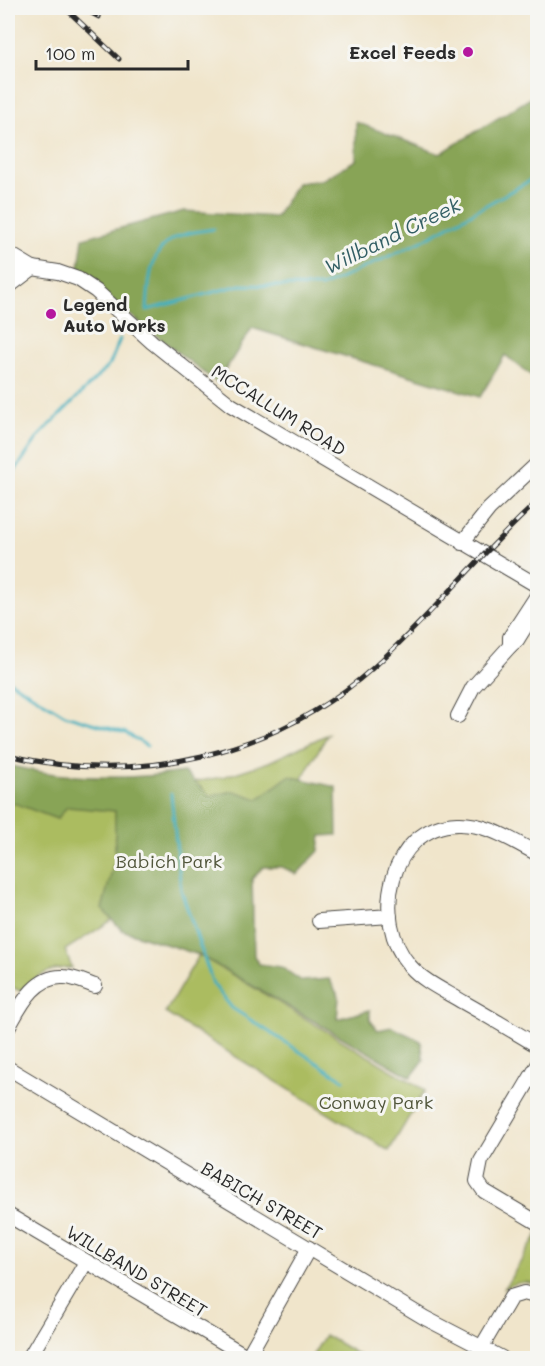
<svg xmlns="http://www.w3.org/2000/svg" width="545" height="1366" font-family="Mali,sans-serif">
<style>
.green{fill:#abbc60;stroke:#6b7446;stroke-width:1.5}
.forest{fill:#88a456;stroke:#5a6840;stroke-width:1.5}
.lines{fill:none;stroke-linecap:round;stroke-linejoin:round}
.stream{stroke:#3faebc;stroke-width:3}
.minor-casing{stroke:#494743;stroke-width:16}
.minor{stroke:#fff;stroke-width:14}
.rail-casing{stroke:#2b2b2b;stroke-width:5}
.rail{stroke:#f6f6f2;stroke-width:3;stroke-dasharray:9;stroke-linecap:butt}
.poi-dot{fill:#b5179e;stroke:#f6f6f2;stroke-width:2}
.labels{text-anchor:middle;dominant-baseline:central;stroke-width:6;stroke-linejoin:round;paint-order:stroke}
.poi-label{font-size:18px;font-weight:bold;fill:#2b2b2b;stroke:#f6f6f2;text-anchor:end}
.street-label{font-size:18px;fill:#2b2b2b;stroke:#f6f6f2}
.park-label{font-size:18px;fill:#51563b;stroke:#f6f6f2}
.water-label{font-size:20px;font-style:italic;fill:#335f65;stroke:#f6f6f2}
</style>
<rect width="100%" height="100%" fill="#f6f6f2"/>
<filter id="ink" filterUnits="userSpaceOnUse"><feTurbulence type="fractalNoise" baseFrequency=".0167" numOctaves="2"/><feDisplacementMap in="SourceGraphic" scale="12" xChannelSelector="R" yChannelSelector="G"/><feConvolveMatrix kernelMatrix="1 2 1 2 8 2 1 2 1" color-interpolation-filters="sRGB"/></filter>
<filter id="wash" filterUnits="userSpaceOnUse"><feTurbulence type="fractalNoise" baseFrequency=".008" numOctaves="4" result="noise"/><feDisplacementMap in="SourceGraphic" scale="24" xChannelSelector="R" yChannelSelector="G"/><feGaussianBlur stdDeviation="1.35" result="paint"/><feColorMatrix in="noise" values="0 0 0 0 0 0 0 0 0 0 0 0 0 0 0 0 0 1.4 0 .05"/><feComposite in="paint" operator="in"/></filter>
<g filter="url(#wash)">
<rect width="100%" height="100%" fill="#f0e5cb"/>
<g class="green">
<path d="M328 734 199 955 425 1090 389 1151 165 1013 199 955 173 940 115 918 65 950 72 968C50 967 35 977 20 991L8 985V780L149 789 223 777 269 762Z"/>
<path d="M537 1235V1286C526 1279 515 1283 504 1289Z"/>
<polygon points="325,1335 364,1358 311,1358"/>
</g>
<g class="forest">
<polygon points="537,94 537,380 505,355 480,397 252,328 217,383 78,274 83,238 184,211 276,217 297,183 322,180 356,160 356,122 440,154"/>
<path d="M8 765C65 780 125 780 184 772L210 796 234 791 258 799 289 776 336 787 337 835 321 836 319 851 297 874 282 867H263L252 879 254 956 259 964 281 967 302 981 329 979 339 997 337 1019 370 1010V1020L378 1030 392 1027 421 1041 424 1060 411 1077 199 955 122 930 102 909 115 859V811L67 807 57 819 14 803 8 808Z"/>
</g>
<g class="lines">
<g class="stream">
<path d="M214 229C202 231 187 232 177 237 148 250 149 282 147 310L240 285 322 287 420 242 538 176"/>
<polyline points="8,481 39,436 110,364 120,339"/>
<polyline points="8,680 65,715 126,733 147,746"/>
<polyline points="171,794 181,890 213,984 232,1008 344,1080"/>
</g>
</g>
</g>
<g filter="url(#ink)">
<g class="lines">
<g class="minor-casing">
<g id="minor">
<polyline points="8,253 33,268"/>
<polyline points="8,270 33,268 58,272 78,279 96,291 152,342 231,405 538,586"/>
<polyline points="8,287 33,268"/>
<polyline points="462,543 489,509 538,463"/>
<polyline points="538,594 510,637 510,646 517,640 538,606"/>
<polyline points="458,716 473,687 510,646"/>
<path d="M538 854C513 841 487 823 457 824 389 827 370 920 410 966 424 982 445 991 463 1002 488 1016 513 1031 538 1046"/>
<polyline points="319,921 390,916"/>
<path d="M8 1028C20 1007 34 975 64 977 74 977 86 983 95 986"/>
<polyline points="538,1065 481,1161 477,1181 484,1191 538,1223"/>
<polyline points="8,1068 425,1318 502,1358"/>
<polyline points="8,1215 248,1357"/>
<polyline points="481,1348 511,1297 524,1293 538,1297"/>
<polyline points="29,1358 86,1262"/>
<polyline points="247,1358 309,1248"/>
</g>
</g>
<use href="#minor" class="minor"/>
<g class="rail-casing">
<g id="rail">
<polyline points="65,8 119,59"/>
<polyline points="82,8 99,17"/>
<path d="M8 755C135 787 276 755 374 667 432 615 480 554 538 501"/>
</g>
</g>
<use href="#rail" class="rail"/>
</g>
</g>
<g class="poi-dot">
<circle cx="468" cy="52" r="6"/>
<circle cx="51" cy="314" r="6"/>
</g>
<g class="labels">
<g class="poi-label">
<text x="456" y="52">Excel Feeds</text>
<text x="63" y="304" text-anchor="start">Legend<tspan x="63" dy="21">Auto Works</tspan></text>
</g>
<g class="street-label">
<text transform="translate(279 410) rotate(32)">MCCALLUM ROAD</text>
<text transform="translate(262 1200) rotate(30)">BABICH STREET</text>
<text transform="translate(137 1271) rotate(31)">WILLBAND STREET</text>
</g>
<g class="park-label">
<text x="169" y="861">Babich Park</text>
<text x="376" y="1102">Conway Park</text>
</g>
<g class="water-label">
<text transform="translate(392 235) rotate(-26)">Willband Creek</text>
</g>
</g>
<rect width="545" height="1366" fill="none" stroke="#f6f6f2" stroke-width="30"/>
<path d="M36 60v9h152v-9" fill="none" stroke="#2b2b2b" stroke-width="3"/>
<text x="45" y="60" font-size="18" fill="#2b2b2b" stroke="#f6f6f2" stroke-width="4.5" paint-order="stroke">100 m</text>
</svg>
